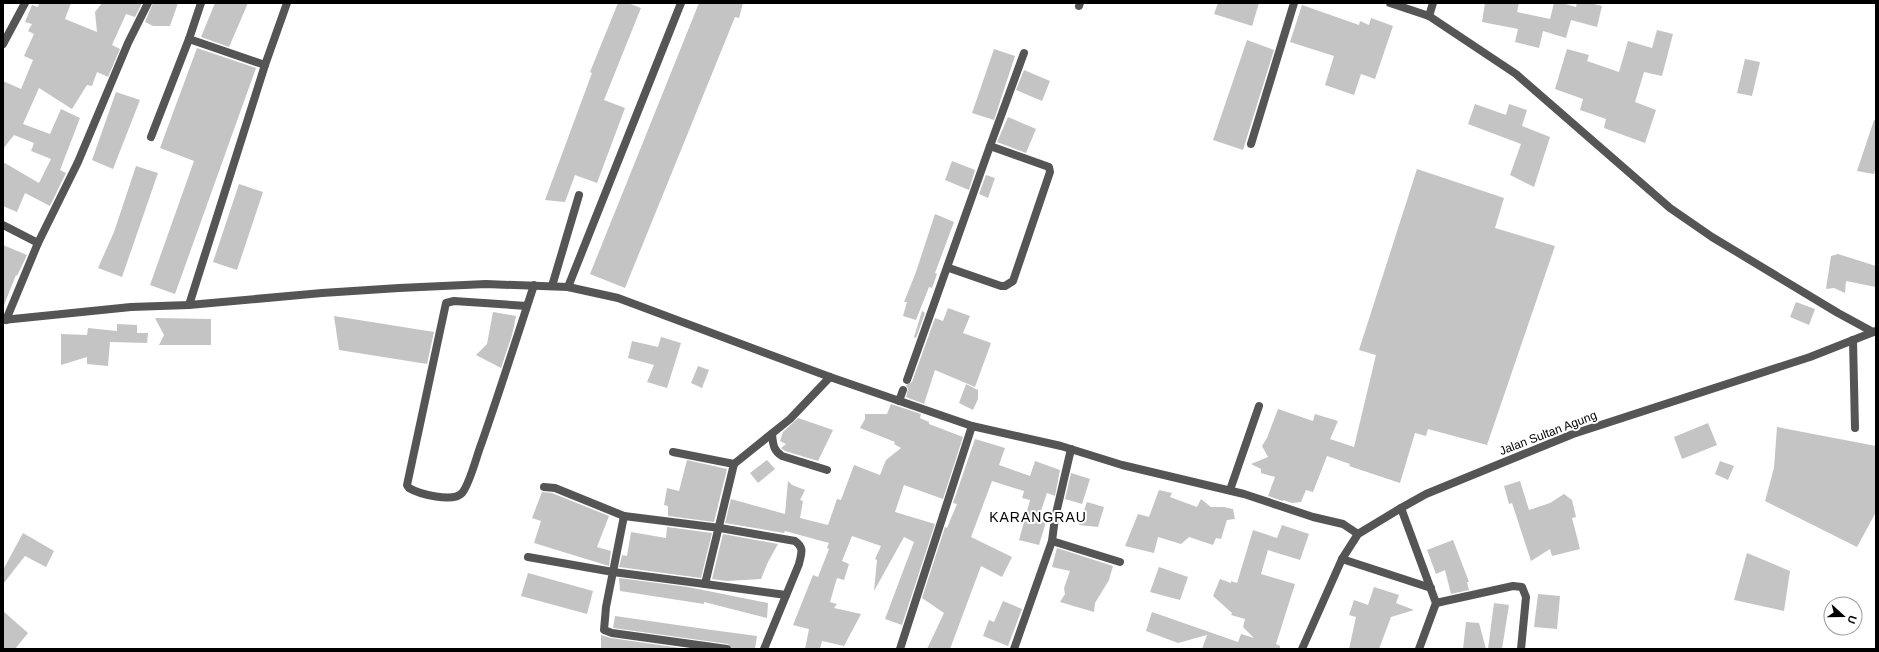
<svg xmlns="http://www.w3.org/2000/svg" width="1879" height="652" font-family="Helvetica,sans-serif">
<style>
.building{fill:#c4c4c4}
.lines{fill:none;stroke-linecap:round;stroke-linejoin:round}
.service{stroke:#555;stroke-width:8}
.minor{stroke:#555;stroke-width:8}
.tertiary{stroke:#555;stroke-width:8}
.labels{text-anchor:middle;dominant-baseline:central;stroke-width:4;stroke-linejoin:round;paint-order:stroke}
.street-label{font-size:12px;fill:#000;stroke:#fff}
.quarter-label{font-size:14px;letter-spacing:1px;fill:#000;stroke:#fff}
</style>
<rect width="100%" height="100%" fill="#fff"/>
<g class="building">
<polygon points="39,3 71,3 65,19 97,32 95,12 102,3 142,3 135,17 126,14 112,45 120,49 108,77 97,72 92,86 87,85 72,109 39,88 23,124 50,134 61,109 80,118 60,170 66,173 50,206 25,193 17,212 3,206 3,162 39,183 51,159 31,151 34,143 14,135 3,149 3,81 21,89 33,60 24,56 34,34 28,31 32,24 25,22 32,5 38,7"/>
<polygon points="153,3 178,3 170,26 153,26 145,22"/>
<polygon points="215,3 248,3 229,47 201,37"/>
<polygon points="618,3 628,3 641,8 604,100 625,108 597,183 575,175 565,202 545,200 592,73 590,72"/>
<polygon points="699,3 743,3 739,18 735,17 625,288 590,274"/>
<polygon points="1218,3 1259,3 1252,26 1214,14"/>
<polygon points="1485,3 1519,3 1517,12 1550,19 1554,3 1562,3 1576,7 1577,3 1590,3 1602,6 1597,27 1571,20 1566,38 1543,31 1539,48 1515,42 1518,29 1482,22"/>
<polygon points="1302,5 1359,25 1360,21 1369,25 1371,18 1393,26 1375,79 1361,74 1354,95 1325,85 1334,56 1290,42"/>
<polygon points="1657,30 1673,34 1662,76 1644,72 1635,102 1656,110 1645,143 1604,128 1606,119 1580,110 1583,99 1555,89 1567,49 1589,55 1587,61 1619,72 1628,41 1652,48"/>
<polygon points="1247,40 1274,50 1243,150 1213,140"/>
<polygon points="197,48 256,68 175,294 150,285 194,161 160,148"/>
<polygon points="994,49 1015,56 994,120 972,113"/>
<polygon points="1745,59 1760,62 1752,96 1737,93"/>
<polygon points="1024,70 1050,81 1042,101 1016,90"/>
<polygon points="116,92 140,100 113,169 92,160"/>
<polygon points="1475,104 1506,115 1509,104 1527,110 1522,126 1550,137 1534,187 1510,175 1521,144 1468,124"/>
<polygon points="1008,117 1036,129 1026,153 997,142"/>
<polygon points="1874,120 1876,120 1876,167 1874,174 1857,171"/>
<polygon points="952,161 975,170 969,190 945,180"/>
<polygon points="136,166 158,173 122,277 98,268 114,232"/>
<polygon points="1417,169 1504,198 1495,228 1555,246 1487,445 1428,429 1426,436 1415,433 1400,483 1349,466 1350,464 1327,456 1313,492 1306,490 1301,502 1292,503 1283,500 1283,501 1268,496 1275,477 1261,473 1261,469 1251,464 1268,457 1262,446 1267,438 1278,409 1313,421 1315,414 1338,421 1330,439 1354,447 1376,355 1359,350"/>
<polygon points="986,175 995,178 988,198 979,194"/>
<polygon points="239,184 263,192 237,270 213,262"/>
<polygon points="935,214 954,222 935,273 937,274 932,288 929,287 916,320 903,316 907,302 904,302 916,272"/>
<polygon points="3,245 27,255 17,276 16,275 4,305"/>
<polygon points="1838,254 1876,266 1876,287 1846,281 1845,293 1834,288 1826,289 1831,256"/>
<polygon points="1796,302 1815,309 1809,325 1790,317"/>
<polygon points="948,308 970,316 963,333 991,343 975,387 935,370 924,404 906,397 908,389 906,385 912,382 935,318 943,321"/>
<polygon points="922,311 925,313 916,338 914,337"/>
<polygon points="493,312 516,316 512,335 501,368 476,355 487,344"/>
<polygon points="334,316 434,332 427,364 339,350"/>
<polygon points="155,318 211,319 211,345 159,345 164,335"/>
<polygon points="117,324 137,325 137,333 148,333 147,343 110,342 108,366 87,364 87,357 61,365 61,334 87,335 88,328 117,331"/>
<polygon points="661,337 681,343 667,388 647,382 654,365 628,358 632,341 658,347"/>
<polygon points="698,366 709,370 702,388 691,383"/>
<polygon points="966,384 978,390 978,399 973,410 959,403"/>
<polygon points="891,404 921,414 920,418 929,422 929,424 963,437 943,499 904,485 895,512 935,524 902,625 885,619 914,542 904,537 874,591 877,560 875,559 881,546 852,536 842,561 849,564 844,580 837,578 830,602 837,604 834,608 861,614 844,646 822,641 820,649 805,649 809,629 793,625 813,575 818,577 829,549 827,548 829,543 785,531 784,533 725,523 731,499 785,514 788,481 792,485 805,490 800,500 803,501 800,518 828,525 837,499 841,500 854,465 880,475 886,460 901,448 894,444 895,442 860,428 865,419 865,414 887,414"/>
<polygon points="798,418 833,430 818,461 785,451 781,448 786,444 780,441 783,432"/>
<polygon points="1708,423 1717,445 1682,459 1674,437"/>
<polygon points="1777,427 1876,446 1876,512 1857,547 1765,501 1774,468"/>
<polygon points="975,439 1005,448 999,465 1030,476 1035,461 1060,470 1055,496 1047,493 1038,520 1046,522 1039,545 1019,540 1030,500 1022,498 1024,491 992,481 971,537 1012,557 1002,577 981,566 950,649 927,649 944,613 922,598 945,527 947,528 957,504 953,503"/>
<polygon points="687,460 727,469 714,522 668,516 668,506 664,505 667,488 679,491"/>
<polygon points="767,460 775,469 758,483 750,473"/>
<polygon points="1720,461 1734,466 1728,480 1715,474"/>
<polygon points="1071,473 1090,479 1082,504 1065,499"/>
<polygon points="1520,481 1529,510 1550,503 1564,494 1572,500 1576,517 1572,518 1580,549 1552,556 1550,549 1531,561 1512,503 1509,504 1504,486"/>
<polygon points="1159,490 1172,493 1170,497 1197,507 1201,499 1211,507 1224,507 1233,509 1235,519 1227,520 1221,539 1216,538 1213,545 1189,537 1181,544 1158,537 1154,553 1125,546 1138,514 1149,517"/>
<polygon points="542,492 552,493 609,516 597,547 611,551 609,566 534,543 541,521 532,518"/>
<polygon points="1087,502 1104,507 1098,527 1079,525"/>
<polygon points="1282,525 1309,534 1300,560 1268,550 1261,574 1295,584 1276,644 1280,646 1280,649 1202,649 1207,635 1178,643 1146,631 1152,612 1238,642 1241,634 1254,638 1243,627 1245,619 1231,615 1232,613 1213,596 1220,579 1231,583 1231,581 1237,583 1253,530 1277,538"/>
<polygon points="667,527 712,533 701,578 619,567 622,555 627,556 631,532 666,538"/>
<polygon points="23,533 54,551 46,567 25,556 3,584 3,570"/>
<polygon points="723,534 778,544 768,562 761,579 727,581 712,579"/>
<polygon points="1453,540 1469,582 1467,582 1469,590 1451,594 1445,570 1436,574 1427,550"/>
<polygon points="1057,548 1113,566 1109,580 1095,603 1094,612 1060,602 1065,594 1064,588 1070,571 1052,567"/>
<polygon points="1747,553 1790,571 1784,611 1734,600"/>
<polygon points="1159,567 1188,577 1180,600 1150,592"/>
<polygon points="528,573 593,591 587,614 521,596"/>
<polygon points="619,578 688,587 768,603 767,618 704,602 704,604 620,591"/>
<polygon points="1374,587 1399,595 1396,603 1414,610 1391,617 1379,649 1349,649 1356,617 1349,615 1354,600 1368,605"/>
<polygon points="1538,594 1560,596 1557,629 1534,627"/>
<polygon points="1003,601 1022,609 1008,646 983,636 989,620 994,622"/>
<polygon points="1494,603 1509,605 1502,649 1488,649"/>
<polygon points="3,611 28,633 15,649 3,649"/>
<polygon points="615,616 712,630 757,636 755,649 732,649 728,644 613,628"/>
<polygon points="1466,622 1479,623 1486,649 1463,649"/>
<polygon points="601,635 611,638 687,649 601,649"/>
</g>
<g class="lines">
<g class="service">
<path d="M527 306 454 301 446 303 407 485 409 488C419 494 453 503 462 493 470 484 477 454 482 442 500 390 517 337 534 285"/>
<polyline points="1853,340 1855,428"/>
</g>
<g class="minor">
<polyline points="1390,3 1429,16 1516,74 1670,208 1712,237 1838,313 1873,332"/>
<polyline points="1079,6 1080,3"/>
<polyline points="1429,16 1433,3"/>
<polyline points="189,39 265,65"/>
<polyline points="151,137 189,39 201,3"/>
<polyline points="1251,144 1294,3"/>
<polyline points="990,146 1024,53"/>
<polyline points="3,225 38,243"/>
<polyline points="552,286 579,195"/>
<polyline points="568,287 681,3"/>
<polyline points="189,305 265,65 287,3"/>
<polyline points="3,320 131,307 189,305 322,293 399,288 486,284 568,287 618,298 830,377 972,426 1061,446 1122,465 1244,494 1313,517 1343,524 1358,534"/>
<polyline points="6,320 38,243 78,162 128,43 148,3"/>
<polyline points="907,380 990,146 1049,167 1050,172 1013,281 1005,286 1001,286 949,268"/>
<polyline points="899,401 903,390"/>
<path d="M772 434C773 444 773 450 782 456L827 470"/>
<polyline points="673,452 734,464"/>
<path d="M544 487 555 488 624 516 720 528 795 541C805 548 801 554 799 564L764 649"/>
<polyline points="1230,490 1259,406"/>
<polyline points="1401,508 1436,603 1419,649"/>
<polyline points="624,516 606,607 604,630 612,633 727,649"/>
<polyline points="1052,541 1120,562"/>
<polyline points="528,557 613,572 705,584 734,464 790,419 830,377"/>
<polyline points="1342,559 1431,588"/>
<polyline points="705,584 786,595"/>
<polyline points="1436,603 1513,586 1522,587 1526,597 1521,649"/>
<polyline points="900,649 972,426"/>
<polyline points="1014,649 1052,541 1055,518 1071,449"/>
</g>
<g class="tertiary">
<polyline points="3,44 25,3"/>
<polyline points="1302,649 1342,559 1358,534 1401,508 1426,494 1573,434 1810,357 1876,331"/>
</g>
</g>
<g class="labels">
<g class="street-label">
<text transform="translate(1548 433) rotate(-21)">Jalan Sultan Agung</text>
</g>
<g class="quarter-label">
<text x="1038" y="517">KARANGRAU</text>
</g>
</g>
<rect width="1879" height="652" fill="none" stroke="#000000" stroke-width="8"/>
<g transform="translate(1843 616) rotate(111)"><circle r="19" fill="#ffffff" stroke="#999999"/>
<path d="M0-3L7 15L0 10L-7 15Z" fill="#000000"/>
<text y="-6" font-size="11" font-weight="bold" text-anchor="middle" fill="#000000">U</text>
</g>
</svg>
